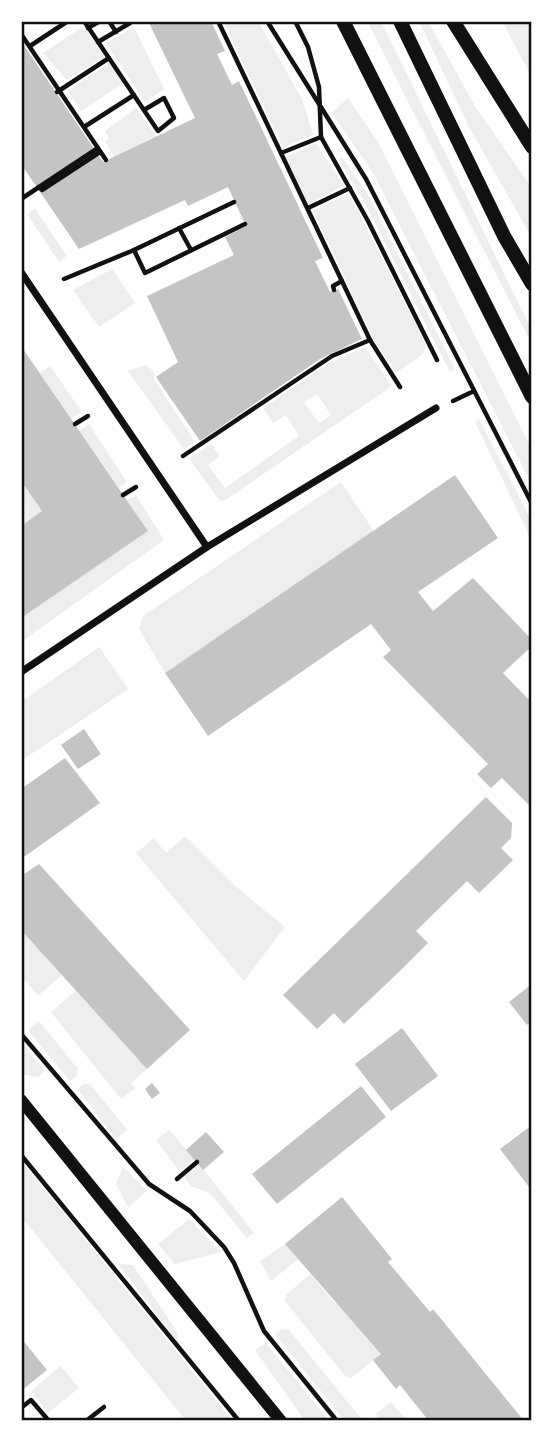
<svg xmlns="http://www.w3.org/2000/svg" width="553" height="1442" font-family="Quicksand,sans-serif">
<style>
.green{fill:#eee;fill-rule:evenodd}
.building{fill:#c4c4c4}
.lines{fill:none;stroke-linecap:round;stroke-linejoin:round}
.path{stroke:#111;stroke-width:4.5}
.minor{stroke:#111;stroke-width:7}
.tertiary{stroke:#111;stroke-width:12}
.secondary{stroke:#111;stroke-width:14}
.neatline{fill:none;stroke:#111;stroke-width:2.5}
</style>
<rect width="100%" height="100%" fill="#fff"/>
<g class="green">
<polygon points="223,21 258,21 302,99 313,135 283,148"/>
<polygon points="367,21 381,21 532,331 532,345"/>
<polygon points="419,21 428,21 476,108 532,188 532,238 468,125"/>
<polygon points="502,21 532,21 532,78"/>
<polygon points="84,26 104,57 67,80 43,53"/>
<polygon points="134,27 164,89 145,102 106,43"/>
<polygon points="109,63 123,83 81,111 68,91"/>
<polygon points="348,98 378,142 532,450 532,485 373,173 332,113"/>
<polygon points="136,108 156,136 114,157 105,141 109,138 105,131"/>
<polygon points="316,143 344,186 308,204 286,157"/>
<polygon points="342,157 369,196 455,369 450,372 363,199 339,160"/>
<polygon points="349,193 426,345 423,354 396,373 373,338 313,211"/>
<polygon points="35,209 67,256 59,262 27,214"/>
<polygon points="112,269 135,303 99,327 73,290"/>
<path d="M365 347 392 386 227 499 220 501 189 459 211 444 220 456 208 465 225 488 299 436 286 415 273 423 263 408 332 361ZM317 394 331 415 319 423 304 402Z"/>
<polygon points="146,365 155,374 154,379 195,442 184,449 128,371"/>
<polygon points="50,366 82,412 71,419 40,373"/>
<polygon points="479,419 532,522 532,541 475,422"/>
<polygon points="89,424 127,482 119,488 79,431"/>
<polygon points="21,481 42,511 21,526"/>
<polygon points="341,482 374,531 165,673 139,629 143,616"/>
<polygon points="136,495 164,540 21,642 21,618 148,531 127,500"/>
<polygon points="99,647 128,689 21,761 21,702"/>
<polygon points="185,836 233,884 285,927 244,981 136,853 154,838 166,853"/>
<polygon points="21,930 62,975 38,996 21,975"/>
<polygon points="76,991 147,1069 131,1083 135,1088 121,1099 51,1012"/>
<polygon points="39,1021 78,1069 77,1076 70,1081 28,1030"/>
<polygon points="21,1042 45,1071 38,1077 21,1074"/>
<polygon points="83,1084 90,1084 127,1130 116,1139 77,1089"/>
<polygon points="169,1130 195,1159 180,1172 156,1140"/>
<polygon points="21,1162 23,1163 232,1420 187,1421 183,1417 21,1216"/>
<polygon points="199,1164 254,1233 247,1238 210,1193 191,1186 184,1177"/>
<polygon points="123,1167 147,1191 128,1207 116,1184"/>
<polygon points="189,1219 221,1252 175,1264 158,1244"/>
<polygon points="285,1244 298,1259 271,1281 260,1261"/>
<polygon points="118,1264 133,1265 177,1332 178,1342"/>
<polygon points="310,1274 335,1304 339,1302 381,1354 351,1378 346,1377 285,1301 286,1295"/>
<polygon points="282,1329 289,1330 363,1421 345,1421 275,1334"/>
<polygon points="266,1343 329,1421 305,1421 255,1350"/>
<polygon points="61,1366 79,1388 48,1413 31,1391"/>
<polygon points="391,1402 407,1421 382,1421 376,1414"/>
</g>
<g class="building">
<polygon points="148,21 211,21 225,51 217,54 232,85 239,81 323,258 315,261 330,292 338,289 362,339 320,359 200,441 156,377 178,362 147,296 234,255 225,237 246,226 228,187 188,206 185,200 79,249 21,164 21,41 103,162 195,118"/>
<polygon points="21,346 148,531 21,618 21,526 42,511 21,481"/>
<polygon points="455,475 498,538 418,592 433,611 473,578 532,640 532,646 503,673 528,699 532,695 532,808 502,778 491,788 477,774 488,764 383,657 391,650 371,624 208,736 165,673"/>
<polygon points="84,729 101,754 78,769 61,745"/>
<polygon points="65,758 100,803 21,859 21,789"/>
<polygon points="486,797 512,823 511,838 501,848 513,860 479,893 467,881 416,931 428,943 401,970 344,1024 334,1013 317,1029 283,995"/>
<polygon points="39,864 190,1030 147,1069 21,930 21,876"/>
<polygon points="532,984 532,1021 527,1025 509,1002"/>
<polygon points="402,1028 438,1076 391,1111 355,1064"/>
<polygon points="152,1083 160,1093 152,1099 145,1089"/>
<polygon points="361,1086 386,1117 277,1204 252,1174"/>
<polygon points="532,1125 532,1191 500,1149"/>
<polygon points="206,1132 224,1152 203,1170 186,1150"/>
<polygon points="342,1197 392,1259 388,1262 430,1312 433,1309 524,1421 429,1421 400,1385 396,1389 373,1360 381,1354 285,1244"/>
<polygon points="21,1338 47,1370 21,1391"/>
</g>
<g class="lines">
<g class="path">
<polyline points="84,21 158,131 174,118 164,98 144,110"/>
<polyline points="109,21 116,32"/>
<polyline points="218,21 370,340 400,387"/>
<polyline points="267,21 366,179 532,504"/>
<polyline points="295,21 308,47 319,87 321,137 368,221 437,360"/>
<polyline points="88,28 100,21"/>
<polyline points="21,34 106,160"/>
<polyline points="98,42 130,23 129,21"/>
<polyline points="30,46 68,21"/>
<polyline points="57,92 109,58"/>
<polyline points="84,127 134,95"/>
<polyline points="281,153 321,137"/>
<polyline points="39,187 42,190 100,152"/>
<polyline points="21,199 98,148"/>
<polyline points="308,208 350,188"/>
<polyline points="179,228 191,250"/>
<polyline points="134,250 145,273 245,224"/>
<polyline points="64,279 134,250 234,202"/>
<polyline points="334,290 333,286 342,281"/>
<polyline points="453,401 474,391"/>
<polyline points="75,424 88,416"/>
<polyline points="183,456 332,356 370,340"/>
<polyline points="123,495 136,487"/>
<polyline points="21,1034 149,1184 190,1211 224,1247 234,1263 264,1331 337,1421"/>
<polyline points="21,1155 239,1421"/>
<polyline points="177,1179 197,1162"/>
<polyline points="21,1408 31,1400 49,1421"/>
<polyline points="86,1421 104,1407"/>
</g>
<g class="minor">
<polyline points="21,272 207,547"/>
<polyline points="21,672 207,547 436,408"/>
</g>
<polyline class="tertiary" points="21,1100 281,1421"/>
<g class="secondary">
<polyline points="343,21 532,397"/>
<polyline points="400,21 504,236 532,284"/>
<polyline points="453,21 532,147"/>
</g>
</g>
<rect width="553" height="1442" fill="none" stroke="#ffffff" stroke-width="46"/>
<rect x="23" y="23" width="507" height="1396" class="neatline"/>
</svg>
